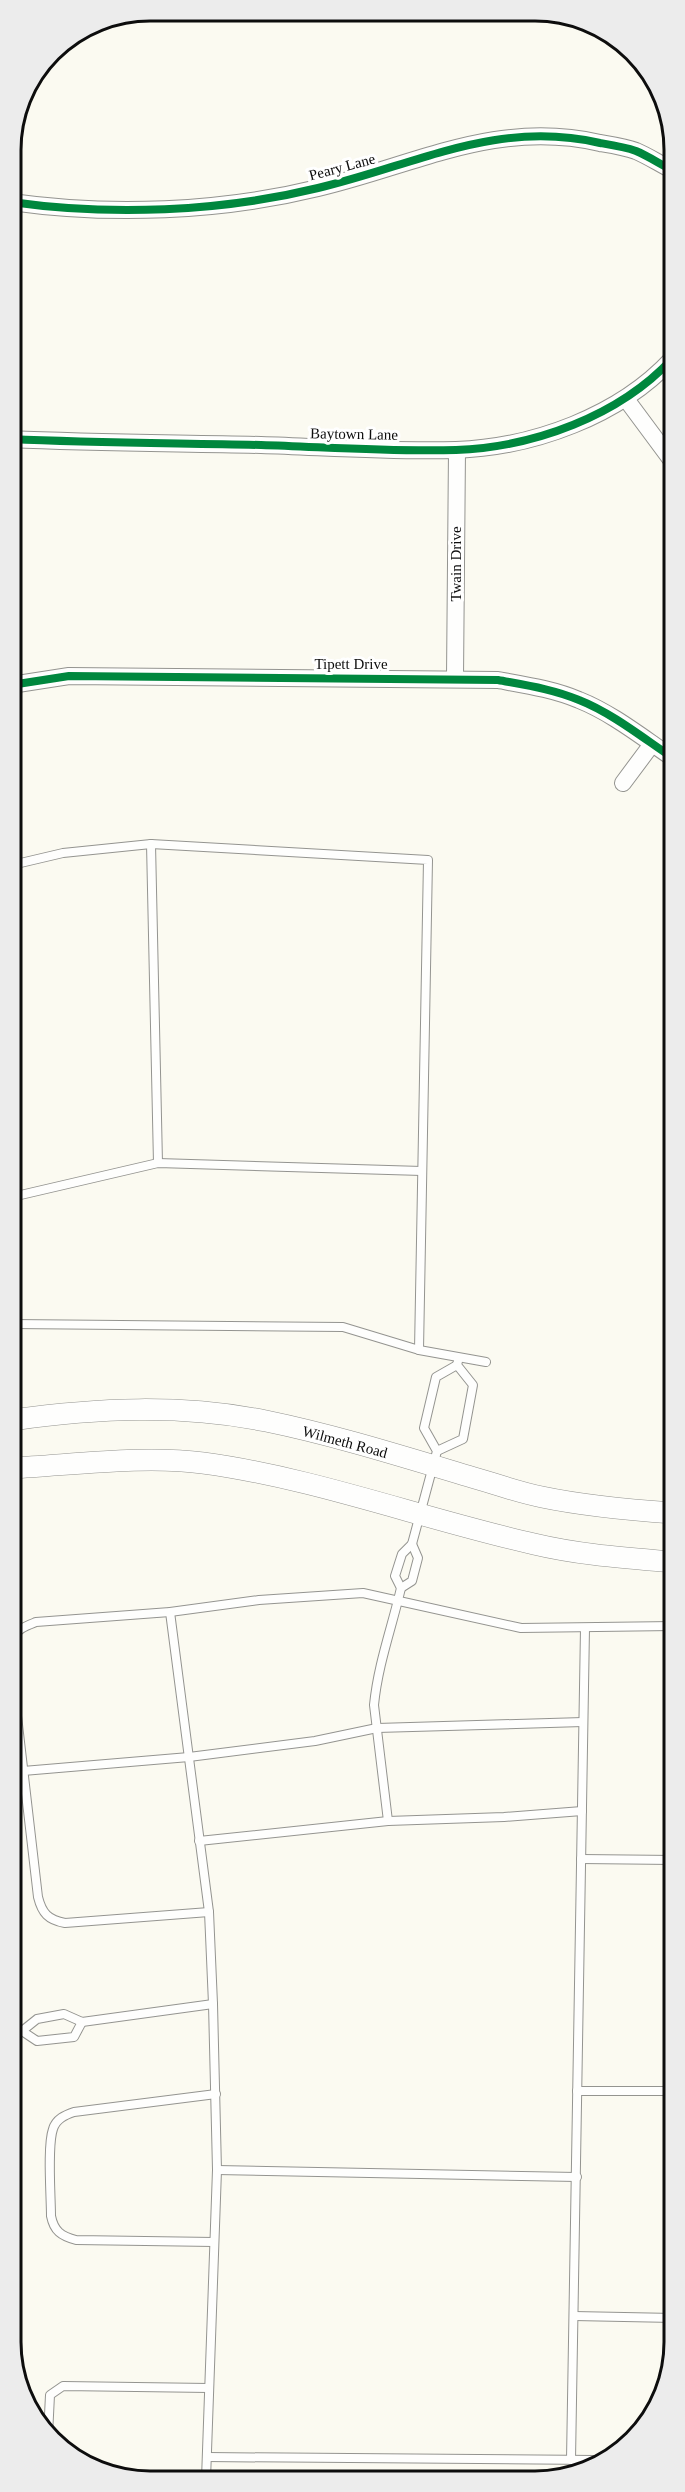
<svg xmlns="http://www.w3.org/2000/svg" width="685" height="2492" font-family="'Times New Roman',serif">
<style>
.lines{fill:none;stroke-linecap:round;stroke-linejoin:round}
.service-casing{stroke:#949490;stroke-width:10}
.minor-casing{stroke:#949490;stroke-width:18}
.tertiary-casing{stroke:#949490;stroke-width:22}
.service{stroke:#fefefd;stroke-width:8}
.minor{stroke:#fefefd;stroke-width:16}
.tertiary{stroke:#fefefd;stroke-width:21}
.cycleway-casing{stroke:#fff;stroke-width:11}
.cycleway{stroke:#00873e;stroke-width:8}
.labels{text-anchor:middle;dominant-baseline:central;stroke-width:6;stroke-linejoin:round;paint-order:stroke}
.street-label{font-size:15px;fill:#0d0d0d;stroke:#fff}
.rim{fill:none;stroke:#0d0d0d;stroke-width:3}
</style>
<rect width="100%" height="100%" fill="#fbfaf1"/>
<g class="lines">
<g class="service-casing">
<g id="service">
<polyline points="151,844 158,1163"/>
<polyline points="12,865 63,853 151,844 428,860 419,1350"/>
<polyline points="12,1197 158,1163 422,1171"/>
<polyline points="12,1324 343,1327 419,1350 486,1362"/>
<polyline points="437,1451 463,1439 473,1385 457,1365 458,1361"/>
<polyline points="401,1588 412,1581 418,1558 412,1544"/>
<polyline points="170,1612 209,1912 213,2004 217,2170 206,2479"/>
<path d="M12 1639C17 1629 26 1626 36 1622L170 1612 259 1600 363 1593 521 1628 673 1626"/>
<path d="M12 1673 38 1897C42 1913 48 1920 65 1923L209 1912"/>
<polyline points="23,1771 189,1757 315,1741 377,1728 583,1722"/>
<path d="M388 1821 374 1705C378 1664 392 1627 401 1588L395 1576 402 1554 412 1544 437 1451 424 1428 436 1377 457 1365"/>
<polyline points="199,1841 388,1821 504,1817 582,1811"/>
<polyline points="581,1859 674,1860"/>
<polyline points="22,2031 37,2041 74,2037 82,2022"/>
<polyline points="13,2032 22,2031 37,2019 64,2014 82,2022 213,2004"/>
<polyline points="577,2091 674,2091"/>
<polyline points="217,2170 577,2177"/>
<path d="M214 2242 76 2240C61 2236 54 2231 51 2216 51 2196 47 2146 53 2129 56 2119 65 2115 74 2112L216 2094"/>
<polyline points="574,2316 674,2318"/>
<polyline points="48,2435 50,2395 63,2386 209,2388"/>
<polyline points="207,2457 595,2460"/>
<polyline points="571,2460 585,1628"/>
</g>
</g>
<g class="minor-casing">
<g id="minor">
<path d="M11 202C110 216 220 212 318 188 416 165 496 119 600 143 612 145 625 147 636 151 648 156 660 164 672 170"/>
<polyline points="626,399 672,461"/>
<path d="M11 439C94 443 178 443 261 445 325 447 391 452 456 450 534 447 619 416 672 359"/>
<polyline points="455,678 457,450"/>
<path d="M11 685 69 676 498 680C525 685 553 689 579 700 612 713 643 738 673 758"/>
<polyline points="623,783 652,744"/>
</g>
</g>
<g class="tertiary-casing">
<g id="tertiary">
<path d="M12 1420C97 1408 181 1404 266 1421 334 1435 401 1456 468 1476 493 1483 517 1492 542 1497 585 1506 630 1510 673 1513"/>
<path d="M12 1468C72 1465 144 1455 203 1463 315 1478 423 1519 534 1544 580 1555 627 1558 673 1562"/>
</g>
</g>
<use href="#service" class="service"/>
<use href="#minor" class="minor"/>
<use href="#tertiary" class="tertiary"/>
<g class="cycleway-casing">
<g id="cycleway">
<path d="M11 202C110 216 220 212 318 188 416 165 496 119 600 143 612 145 625 147 636 151 648 156 660 164 672 170"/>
<path d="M11 439C94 443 178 443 261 445 325 447 391 452 456 450 534 447 619 416 672 359"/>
<path d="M11 685 69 676 498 680C525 685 553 689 579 700 612 713 643 738 673 758"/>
</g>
</g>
<use href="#cycleway" class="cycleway"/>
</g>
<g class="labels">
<g class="street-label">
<text transform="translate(342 167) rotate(-15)">Peary Lane</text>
<text transform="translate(354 434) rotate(1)">Baytown Lane</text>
<text transform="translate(456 564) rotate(-90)">Twain Drive</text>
<text x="351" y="664">Tipett Drive</text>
<text transform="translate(345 1442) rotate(15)">Wilmeth Road</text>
</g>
</g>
<path d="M0 0H685V2492H0ZM150 21H535A129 129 0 0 1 664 150V2342A129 129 0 0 1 535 2471H150A129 129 0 0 1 21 2342V150A129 129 0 0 1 150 21Z" fill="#ececec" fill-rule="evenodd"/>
<path class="rim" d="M150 21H535A129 129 0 0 1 664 150V2342A129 129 0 0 1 535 2471H150A129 129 0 0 1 21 2342V150A129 129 0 0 1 150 21Z"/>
</svg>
